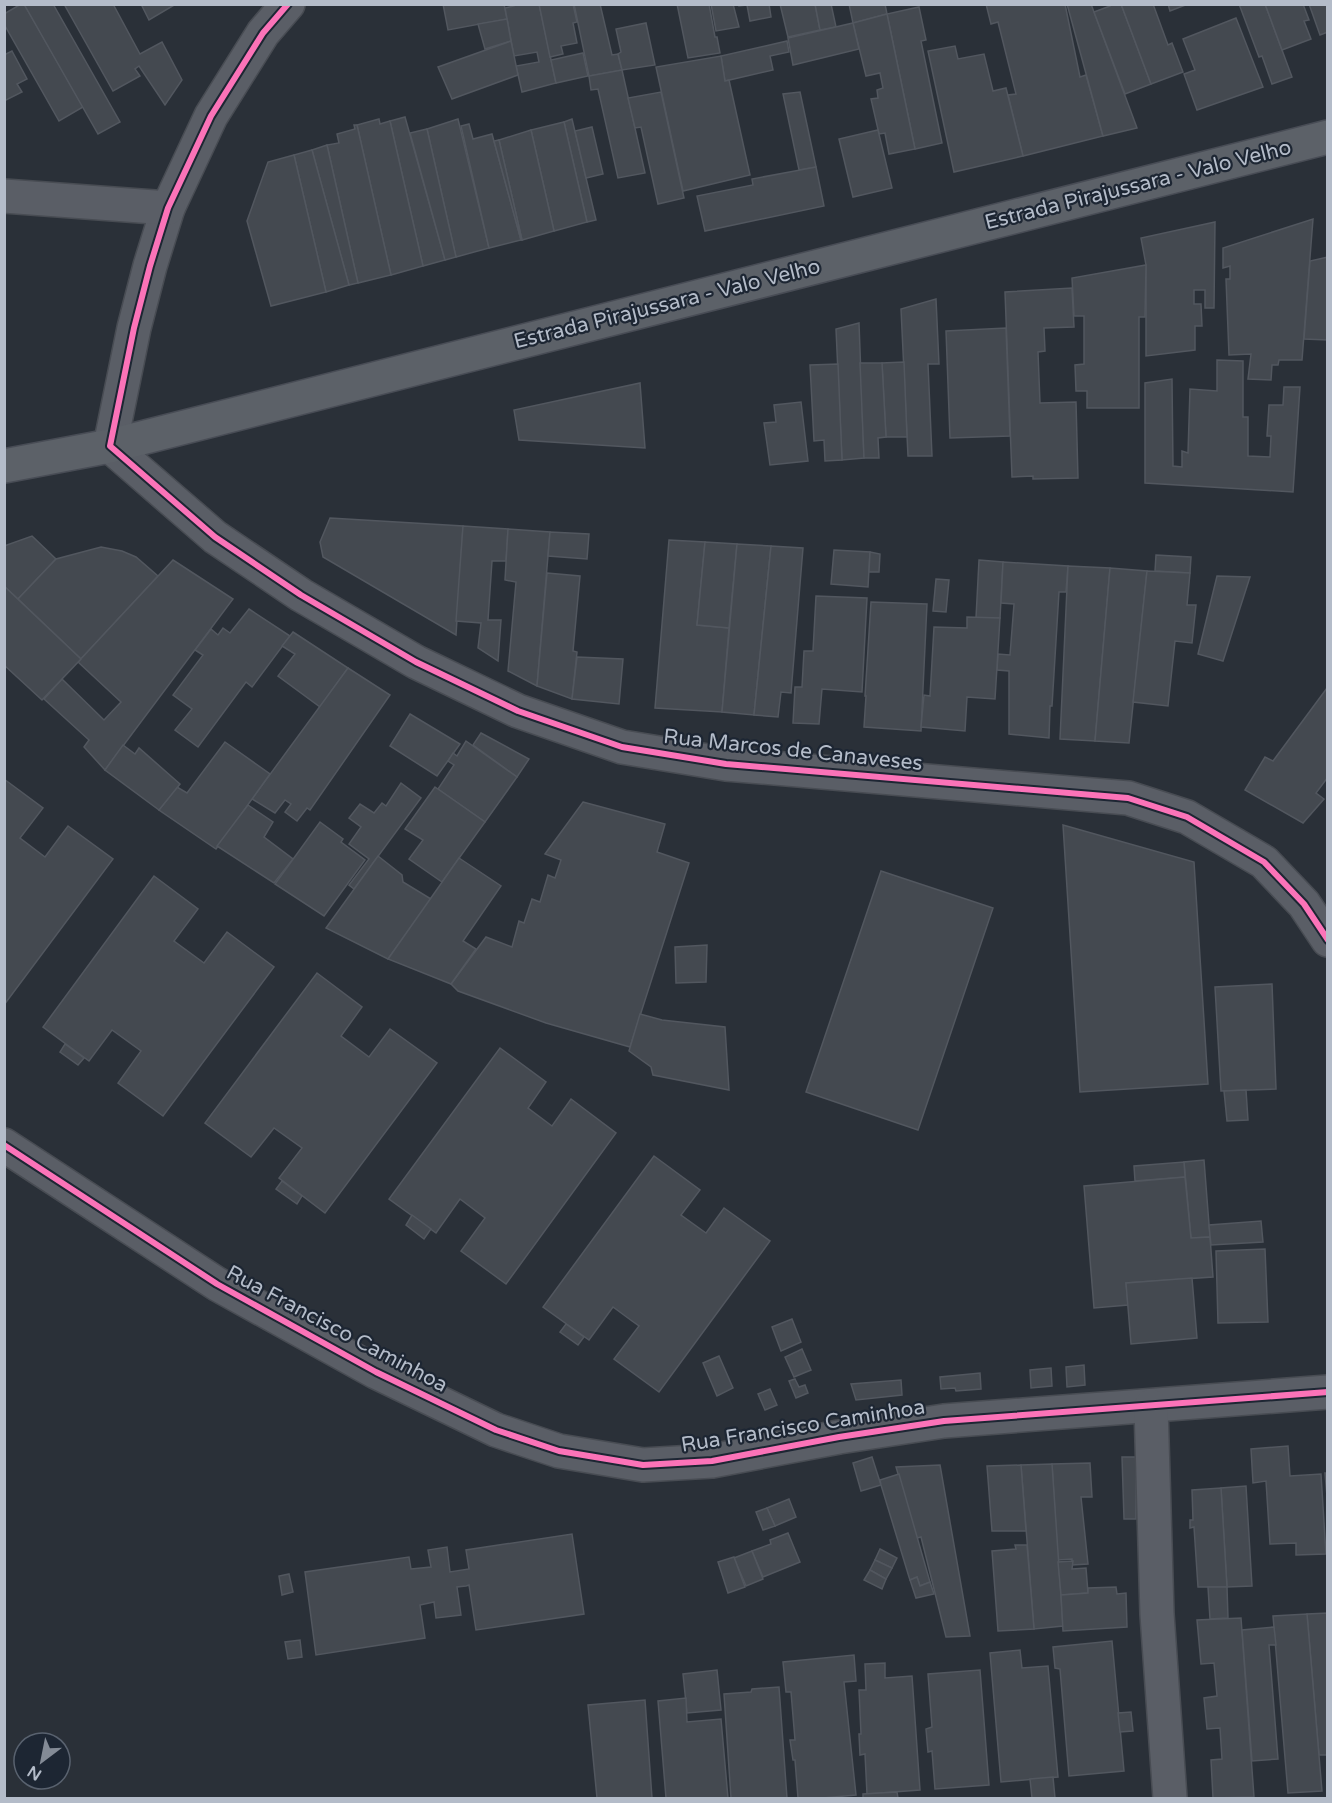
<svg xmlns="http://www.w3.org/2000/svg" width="1332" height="1803" font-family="'Varela Round',sans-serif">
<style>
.building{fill:#444950;stroke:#52575f;stroke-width:1.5}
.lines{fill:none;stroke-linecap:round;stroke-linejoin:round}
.minor-casing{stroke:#484c53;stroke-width:36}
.major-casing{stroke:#484c55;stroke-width:36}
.minor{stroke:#5a5e66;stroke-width:33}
.major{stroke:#5c6168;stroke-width:33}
.cycleway-casing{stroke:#1d2633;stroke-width:10}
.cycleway{stroke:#fb73b8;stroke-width:6}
.labels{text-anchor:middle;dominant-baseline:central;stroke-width:4.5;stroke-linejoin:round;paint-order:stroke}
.street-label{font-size:21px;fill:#b4bcc9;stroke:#1d2633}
</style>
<rect width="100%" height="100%" fill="#2a3038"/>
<g class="building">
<polygon points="21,4 24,4 83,107 59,121 4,24 4,14"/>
<polygon points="24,4 53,4 120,122 98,134"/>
<polygon points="64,4 113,4 140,54 162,42 182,80 165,105 139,66 135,69 140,76 113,91"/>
<polygon points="141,4 176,4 149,20"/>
<polygon points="443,4 504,4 507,19 448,30"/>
<polygon points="514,4 539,4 556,83 522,92 516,66 539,62 537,52 514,56 505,8 514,6"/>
<polygon points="539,4 573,4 577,22 573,23 577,43 561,46 563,54 550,57"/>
<polygon points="574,4 600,4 612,55 618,54 622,70 589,76"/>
<polygon points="677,4 709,4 715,37 717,37 720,53 688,58"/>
<polygon points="711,4 733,4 739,27 716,31"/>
<polygon points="739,4 769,4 771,17 750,21 747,5 739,6"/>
<polygon points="780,4 815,4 820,30 788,37"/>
<polygon points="815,4 831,4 836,27 820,30"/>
<polygon points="849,4 885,4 887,14 853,23"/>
<polygon points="986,4 1065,4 1080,77 1086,75 1103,136 1023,156 1008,95 1016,94 998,22 991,24"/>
<polygon points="1067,4 1091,4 1137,128 1103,136"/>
<polygon points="1109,4 1121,4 1151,84 1125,94 1094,12 1110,6"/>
<polygon points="1121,4 1153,4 1168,45 1172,43 1183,72 1151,84"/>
<polygon points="1168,4 1188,4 1170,11"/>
<polygon points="1239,4 1265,4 1292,77 1272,84 1262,56 1259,57"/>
<polygon points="1265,4 1303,4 1309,20 1304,21 1311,39 1282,50"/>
<polygon points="1309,4 1328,4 1328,32 1320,35"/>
<polygon points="919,7 926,40 921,41 942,143 915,149 887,14"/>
<polygon points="887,14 915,149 889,154 885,133 879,134 871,99 878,98 877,90 883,88 880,73 866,76 853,23"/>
<polygon points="1236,18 1263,87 1197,110 1184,74 1195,70 1183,39"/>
<polygon points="507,19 511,41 485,49 478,24"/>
<polygon points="646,23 655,65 622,70 618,54 621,52 616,29"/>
<polygon points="853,23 859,49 793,65 788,38"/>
<polygon points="511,41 518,75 452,99 438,67"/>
<polygon points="787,41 789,52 770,56 773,70 725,81 721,56"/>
<polygon points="955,46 958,59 984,54 993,91 1006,88 1023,156 954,172 928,51"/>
<polygon points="12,51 27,79 17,84 22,92 4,101 4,55"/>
<polygon points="583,53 588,76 556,83 551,60"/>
<polygon points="721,56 725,81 729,80 750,175 683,191 656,67"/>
<polygon points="622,70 645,173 618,178 598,89 591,90 589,76"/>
<polygon points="661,92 684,198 658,204 641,127 635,128 628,98"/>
<polygon points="800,92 816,167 799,170 783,94"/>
<polygon points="405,117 445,260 423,266 390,121"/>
<polygon points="379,119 380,124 390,121 423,266 391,275 357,125"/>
<polygon points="458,119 489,248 456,257 427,129"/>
<polygon points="572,119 596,220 587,222 564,122"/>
<polygon points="564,122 587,222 554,231 531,130"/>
<polygon points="469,124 473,139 492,134 521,240 489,248 461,126"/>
<polygon points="354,125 357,125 391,275 358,283 327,145 339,143 337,134 355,129"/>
<polygon points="592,127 603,174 586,178 575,131"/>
<polygon points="427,129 456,257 445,260 410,133"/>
<polygon points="531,130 554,231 522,240 499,140"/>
<polygon points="878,130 892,188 853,197 839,139"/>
<polygon points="499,140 522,240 521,240 494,141"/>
<polygon points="327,145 358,283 349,285 312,150"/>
<polygon points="312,150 349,285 326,292 294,155"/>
<polygon points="294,155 326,292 271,306 247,221 268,162"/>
<polygon points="816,167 824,206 705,231 697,196 753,185 752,179"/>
<polygon points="1313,219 1302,360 1279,360 1278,365 1272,365 1271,380 1248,379 1251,354 1229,355 1226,279 1230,279 1230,266 1223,268 1223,248"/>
<polygon points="1215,222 1214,308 1205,308 1205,290 1194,290 1194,304 1201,304 1202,326 1195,326 1195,350 1146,356 1146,265 1141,238"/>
<polygon points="1328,257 1328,340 1304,339 1310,261"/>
<polygon points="1146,265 1145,317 1139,317 1139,408 1087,408 1087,391 1076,391 1075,365 1084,364 1084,316 1074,316 1072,278"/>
<polygon points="1072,288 1074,327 1044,328 1045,351 1038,352 1040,403 1076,402 1078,478 1033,479 1033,476 1012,477 1005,292"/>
<polygon points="936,299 939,364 928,364 932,456 908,456 901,309"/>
<polygon points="859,323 864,458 842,460 836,329"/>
<polygon points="1006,328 1010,436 950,438 946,331"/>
<polygon points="1217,360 1243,361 1243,417 1248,417 1248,456 1270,457 1271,436 1267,436 1269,405 1283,405 1284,387 1300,387 1293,492 1145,483 1145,383 1172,379 1173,466 1182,467 1182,451 1188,453 1190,389 1217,391"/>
<polygon points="904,362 907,437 886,437 882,363"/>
<polygon points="860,363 882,363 886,437 878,438 879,458 864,458"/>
<polygon points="838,364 842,460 825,461 824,440 814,441 810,365"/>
<polygon points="640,383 645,448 519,440 514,410"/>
<polygon points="801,402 808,461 770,465 764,423 776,422 774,405"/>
<polygon points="330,518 463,526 456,635 323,557 320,542"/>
<polygon points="463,526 508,529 506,561 492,561 488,620 501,620 498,661 478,648 481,623 456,621"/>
<polygon points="508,529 550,532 537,686 508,671 516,582 505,580"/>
<polygon points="550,532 589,534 587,559 548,556"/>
<polygon points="32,536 56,559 18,599 4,586 4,546"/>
<polygon points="669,540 705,542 697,625 729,628 722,712 655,708"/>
<polygon points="705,542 737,544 729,628 697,625"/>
<polygon points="737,544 771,546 754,715 722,712"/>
<polygon points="771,546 803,548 791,693 781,692 778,717 754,715"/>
<polygon points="101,547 122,551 136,557 158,576 81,659 18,599 56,559"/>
<polygon points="834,550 870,552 868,587 831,584"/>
<polygon points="870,552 880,554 879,572 869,572"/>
<polygon points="1156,555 1191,557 1190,573 1155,571"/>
<polygon points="173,560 233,599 105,770 84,747 89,740 44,699 62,679 104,720 121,702 78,662"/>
<polygon points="979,560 1003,562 1000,618 976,618"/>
<polygon points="1003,562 1068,566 1066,592 1059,592 1052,706 1050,706 1049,738 1009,734 1009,671 997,670 998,654 1010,655 1014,604 1001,603"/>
<polygon points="1068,566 1110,568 1095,741 1060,739"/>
<polygon points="1110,568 1147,571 1129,743 1095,741"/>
<polygon points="1147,571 1190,573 1187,605 1196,605 1192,643 1175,641 1168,706 1133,702"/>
<polygon points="547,573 580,576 573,651 577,652 572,699 537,686"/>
<polygon points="1217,576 1250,577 1223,661 1198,654"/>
<polygon points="936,579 949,580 946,612 933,611"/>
<polygon points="4,586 81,659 42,700 4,665"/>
<polygon points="816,596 867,598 862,692 822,689 819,724 793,723 795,687 802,687 804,651 813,651"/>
<polygon points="871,602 927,604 921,731 864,727 866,696 865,696"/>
<polygon points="249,609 290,636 252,687 246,682 198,747 175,730 192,709 173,695 203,655 195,650 211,629 218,635 223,628 230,633"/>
<polygon points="967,617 1000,618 995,699 967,697 965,731 921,727 924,695 930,696 934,627 967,628"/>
<polygon points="293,632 348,668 320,707 278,676 295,654 282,646"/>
<polygon points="577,657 623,659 619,704 572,699"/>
<polygon points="348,668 390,695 310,810 307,808 297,821 285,812 291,804 285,800 275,813 252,799"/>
<polygon points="1327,688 1328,777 1316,793 1324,799 1303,823 1245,790 1265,757 1273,761"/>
<polygon points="410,714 460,744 437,776 390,746"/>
<polygon points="481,733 529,759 517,777 473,745"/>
<polygon points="466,741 517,777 485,822 438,789 454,765 448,761 453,753 457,756"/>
<polygon points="225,742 270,774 216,849 159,810 177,787 187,793"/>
<polygon points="123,745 135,754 139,748 180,784 159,810 105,770"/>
<polygon points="4,779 43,808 20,838 45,857 68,826 113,859 4,1005"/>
<polygon points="401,783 421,798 354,889 349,885 369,859 349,844 361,827 349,818 360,804 374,813 382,803 386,806"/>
<polygon points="435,787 485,822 442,882 409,859 423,840 405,829"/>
<polygon points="583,802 665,824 657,852 689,863 630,1047 546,1023 458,991 451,984 486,937 512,947 519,921 524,923 532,899 540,902 548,875 555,878 561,860 545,854"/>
<polygon points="248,805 273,822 264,837 293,859 274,883 217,846"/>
<polygon points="320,822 343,839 341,842 365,860 324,916 275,884"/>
<polygon points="1063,825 1194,862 1208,1084 1080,1092"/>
<polygon points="378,856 402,875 403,882 431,899 388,959 326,928"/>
<polygon points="459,858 501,886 463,941 476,949 451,984 388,959"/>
<polygon points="881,871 993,908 918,1130 806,1092"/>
<polygon points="154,876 198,909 174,941 204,963 227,932 274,967 163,1116 118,1083 141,1051 112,1030 89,1061 43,1027"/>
<polygon points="707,945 706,982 676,983 675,947"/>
<polygon points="317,973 362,1007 341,1036 369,1057 390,1029 437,1063 325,1213 279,1178 302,1148 274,1128 251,1157 205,1123"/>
<polygon points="1272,984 1276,1089 1221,1091 1215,987"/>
<polygon points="640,1014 662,1020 725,1027 729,1090 653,1075 651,1067 629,1051"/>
<polygon points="65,1044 84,1058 78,1065 60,1052"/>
<polygon points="500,1048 546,1082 528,1108 552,1126 571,1099 616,1133 506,1284 461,1251 485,1218 460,1199 436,1233 389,1199"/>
<polygon points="1246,1090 1248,1120 1227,1121 1224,1091"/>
<polygon points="654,1156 700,1190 681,1215 706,1233 724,1208 770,1241 659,1392 614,1359 639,1326 632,1321 613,1307 589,1340 543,1307"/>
<polygon points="1204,1160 1210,1237 1191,1238 1184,1162"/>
<polygon points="1184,1162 1185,1177 1135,1181 1134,1166"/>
<polygon points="1185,1177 1191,1238 1210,1237 1213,1277 1126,1283 1128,1305 1094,1308 1084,1186"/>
<polygon points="282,1181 302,1196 297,1204 276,1189"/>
<polygon points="412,1215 431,1229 424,1239 406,1225"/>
<polygon points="1261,1221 1263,1242 1211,1245 1209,1225"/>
<polygon points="1265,1249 1268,1322 1218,1323 1216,1251"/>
<polygon points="1192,1278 1197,1338 1131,1344 1126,1283"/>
<polygon points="792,1319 801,1342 781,1351 772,1327"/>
<polygon points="566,1324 584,1337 578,1345 560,1332"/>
<polygon points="802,1349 811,1370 794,1377 785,1357"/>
<polygon points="719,1356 733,1388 717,1396 703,1363"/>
<polygon points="1084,1365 1085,1385 1067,1387 1066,1367"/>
<polygon points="1051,1368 1052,1386 1031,1388 1030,1370"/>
<polygon points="980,1373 981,1389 956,1391 955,1388 941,1389 940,1377"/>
<polygon points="795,1379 799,1387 805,1385 808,1393 796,1398 789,1381"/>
<polygon points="901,1380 902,1395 856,1400 851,1384"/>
<polygon points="770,1389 777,1405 765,1410 758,1394"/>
<polygon points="1288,1446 1290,1476 1321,1474 1326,1554 1296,1555 1296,1543 1270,1544 1266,1481 1253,1483 1251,1449"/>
<polygon points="872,1457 881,1485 861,1491 853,1463"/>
<polygon points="1122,1457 1136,1457 1136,1519 1124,1519"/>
<polygon points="1090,1463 1092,1497 1081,1497 1088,1564 1072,1565 1072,1559 1058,1560 1052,1464"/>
<polygon points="1052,1464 1063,1626 1034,1629 1021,1465"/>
<polygon points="940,1465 970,1636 946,1637 921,1537 917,1538 896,1467"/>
<polygon points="1021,1465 1026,1531 992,1531 987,1466"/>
<polygon points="1325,1473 1328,1473 1328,1508"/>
<polygon points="899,1474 930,1582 920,1586 917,1577 910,1580 909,1577 881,1485 880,1480"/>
<polygon points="1246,1486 1252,1586 1227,1587 1221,1488"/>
<polygon points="1221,1488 1227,1587 1198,1587 1194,1527 1190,1528 1190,1520 1193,1520 1192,1490"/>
<polygon points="789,1499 796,1517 775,1526 767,1508"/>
<polygon points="767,1508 775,1526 763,1530 756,1512"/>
<polygon points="788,1533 800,1562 763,1577 752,1551 771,1544 770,1540"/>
<polygon points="572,1534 584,1614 476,1630 469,1585 466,1586 457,1587 461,1615 436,1618 434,1602 420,1605 425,1638 316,1655 305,1572 409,1557 411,1569 431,1567 428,1550 447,1547 450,1572 469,1569 466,1550"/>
<polygon points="1015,1545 1027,1545 1034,1629 998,1631 992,1551 1016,1549"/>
<polygon points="880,1549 897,1558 892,1568 875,1560"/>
<polygon points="752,1551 763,1579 746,1586 734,1558"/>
<polygon points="734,1557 745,1587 728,1593 718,1562"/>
<polygon points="875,1560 892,1568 886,1579 870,1570"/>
<polygon points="1073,1561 1072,1569 1086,1568 1088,1593 1061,1595 1058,1562"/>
<polygon points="870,1570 886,1579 882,1589 864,1580"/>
<polygon points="289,1574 293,1592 282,1595 279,1576"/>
<polygon points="917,1577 920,1586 930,1582 934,1594 916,1598 910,1580"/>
<polygon points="1116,1587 1117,1594 1126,1593 1127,1627 1063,1631 1061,1595 1088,1593 1088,1588"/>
<polygon points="1208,1587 1227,1587 1228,1618 1210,1619"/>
<polygon points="1328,1613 1328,1755 1319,1755 1307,1614"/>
<polygon points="1307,1614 1322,1791 1288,1793 1273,1616"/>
<polygon points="1241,1618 1254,1797 1213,1798 1211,1760 1222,1759 1220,1728 1207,1729 1204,1698 1217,1696 1214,1663 1201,1664 1197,1620"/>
<polygon points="1274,1627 1276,1645 1269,1645 1278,1759 1252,1761 1242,1630"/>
<polygon points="300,1640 302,1657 288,1659 285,1642"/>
<polygon points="1112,1641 1124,1771 1069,1776 1060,1669 1055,1668 1053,1647"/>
<polygon points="1020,1650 1022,1668 1048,1666 1058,1777 1001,1782 990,1653"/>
<polygon points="854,1655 856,1681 844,1682 856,1795 822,1798 798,1798 795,1760 793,1760 790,1740 795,1740 791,1692 786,1692 783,1662"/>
<polygon points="885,1663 885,1678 912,1676 920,1790 867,1794 865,1754 860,1755 859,1734 861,1734 859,1690 866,1690 865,1664"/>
<polygon points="717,1670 721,1710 687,1713 683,1674"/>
<polygon points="980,1670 989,1785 935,1789 932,1751 928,1752 926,1729 932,1727 928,1674"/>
<polygon points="779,1687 787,1798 731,1798 724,1694 751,1692 752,1689"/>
<polygon points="686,1698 687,1722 721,1719 728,1798 666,1798 658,1701"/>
<polygon points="645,1700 652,1798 597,1798 588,1705"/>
<polygon points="1131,1712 1133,1731 1120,1732 1118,1713"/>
<polygon points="1053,1777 1055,1798 1032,1798 1030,1779"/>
<polygon points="897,1792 898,1798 863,1798 863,1794"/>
</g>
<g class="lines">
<g class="minor-casing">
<g id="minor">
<polyline points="288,4 263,33 211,116 168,208 150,266 134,328 110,446 215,537 301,595 416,662 518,711 622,747 726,764 1128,798 1187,817 1264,862 1304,904 1328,940"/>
<polyline points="4,196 168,208"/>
<polyline points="4,1145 217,1284 376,1372 496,1430 559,1451 643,1465 712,1461 839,1437 944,1421 1328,1392"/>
<polyline points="1151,1406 1157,1614 1170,1798"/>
</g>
</g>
<g class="major-casing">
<polyline id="major" points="4,466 110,446 1328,137"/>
</g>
<use href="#minor" class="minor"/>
<use href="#major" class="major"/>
<g class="cycleway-casing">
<g id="cycleway">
<polyline points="288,4 263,33 211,116 168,208 150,266 134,328 110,446 215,537 301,595 416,662 518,711 622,747 726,764 1128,798 1187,817 1264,862 1304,904 1328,940"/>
<polyline points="4,1145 217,1284 376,1372 496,1430 559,1451 643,1465 712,1461 839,1437 944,1421 1328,1392"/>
</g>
</g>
<use href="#cycleway" class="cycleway"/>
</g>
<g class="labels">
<g class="street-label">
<text transform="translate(1138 185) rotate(-14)">Estrada Pirajussara - Valo Velho</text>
<text transform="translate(667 304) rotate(-14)">Estrada Pirajussara - Valo Velho</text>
<text transform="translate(793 750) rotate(6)">Rua Marcos de Canaveses</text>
<text transform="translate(337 1329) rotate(28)">Rua Francisco Caminhoa</text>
<text transform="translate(803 1426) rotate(-9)">Rua Francisco Caminhoa</text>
</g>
</g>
<rect width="1332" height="1803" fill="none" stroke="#b4bcc9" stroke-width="12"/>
<g transform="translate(42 1761) rotate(212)"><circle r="28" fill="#1d2633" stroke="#59626f" stroke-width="1.5"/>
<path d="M0-4.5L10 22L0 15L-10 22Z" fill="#848b96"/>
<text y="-9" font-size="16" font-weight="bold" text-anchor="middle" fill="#b4bcc9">N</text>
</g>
</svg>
